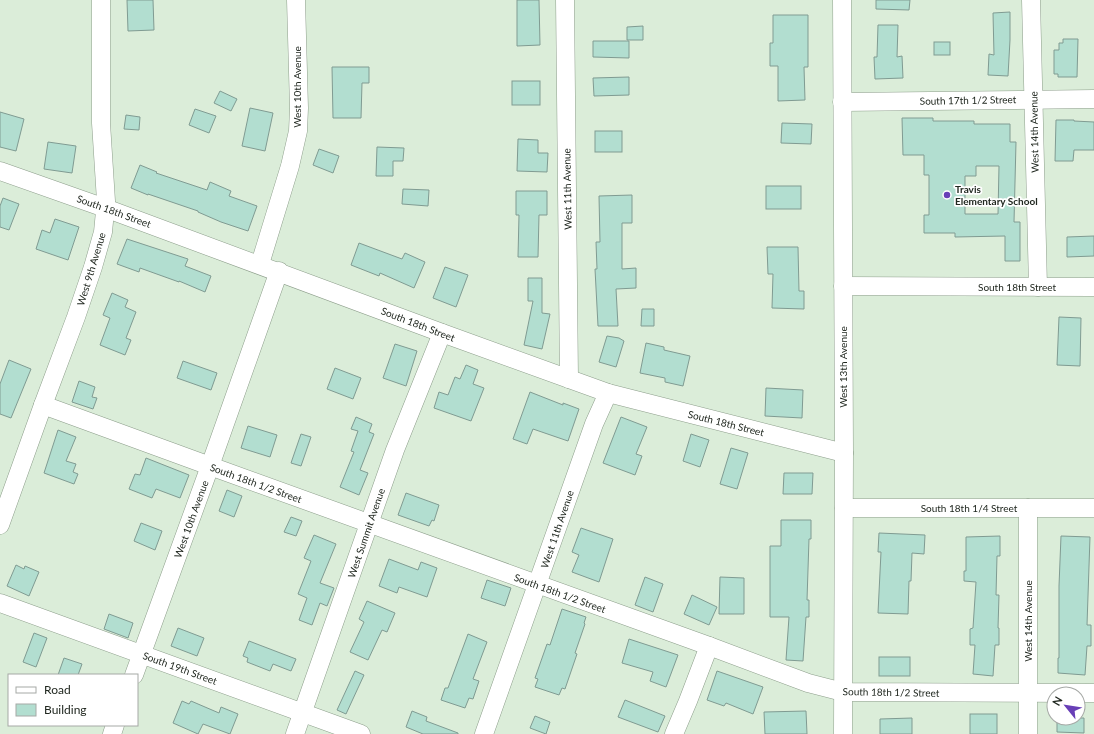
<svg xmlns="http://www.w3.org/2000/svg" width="1094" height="734" font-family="Lato,sans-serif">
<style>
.building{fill:#b2ded0;stroke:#809b92;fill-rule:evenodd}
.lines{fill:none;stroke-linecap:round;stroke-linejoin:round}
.minor-casing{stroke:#8d9e8b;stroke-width:19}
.minor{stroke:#fff;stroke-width:18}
.poi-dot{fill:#683fb7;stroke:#fff;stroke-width:1.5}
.labels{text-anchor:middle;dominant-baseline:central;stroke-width:3.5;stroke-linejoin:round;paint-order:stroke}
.street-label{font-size:10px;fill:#212820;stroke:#fff}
.poi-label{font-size:10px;font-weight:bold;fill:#212820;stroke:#fff;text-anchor:start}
</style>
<rect width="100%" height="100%" fill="#dbedd9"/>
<g class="building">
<polygon points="127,0 153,0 154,30 128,31"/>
<polygon points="517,0 539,0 540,45 517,46"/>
<polygon points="876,0 910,0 909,10 876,9"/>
<polygon points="1010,12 1010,40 1008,76 988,75 989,54 994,55 993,13"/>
<polygon points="773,15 808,15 808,67 804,67 805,100 778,101 778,66 770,66 770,43 773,43"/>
<polygon points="878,25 898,25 897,57 902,56 903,78 875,79 874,57 877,57"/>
<polygon points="643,26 643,40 627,40 627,27"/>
<polygon points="1063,39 1078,39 1077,77 1058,77 1058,74 1054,74 1054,50 1059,50 1059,43 1063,43"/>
<polygon points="593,41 629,41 629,58 593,57"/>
<rect x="934" y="42" width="16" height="13"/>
<polygon points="332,67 369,67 369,83 362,83 361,118 333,118"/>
<polygon points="629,77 629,95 594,96 593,78"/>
<rect x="512" y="81" width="28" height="24"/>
<polygon points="220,91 237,99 231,111 214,103"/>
<polygon points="250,108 273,113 265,151 242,146"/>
<polygon points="195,109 216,116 209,133 189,125"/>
<polygon points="0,112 24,119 16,151 0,147"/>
<polygon points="126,115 140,117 139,130 124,129"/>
<path d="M902 118H933V121H974V124H1010V142H1016L1014 222H1020V261H1005V236L955 237V233H924V215H929V175H924V155H903ZM976 166H999L998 214H965V176H976Z"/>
<polygon points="1056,120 1074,120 1074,121 1094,122 1094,150 1074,150 1073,161 1055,161"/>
<polygon points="782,123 812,124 811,144 781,143"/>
<rect x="595" y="131" width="27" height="21"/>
<polygon points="518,139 538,140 538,153 548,153 547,172 517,171"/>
<polygon points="48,142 76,146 72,173 44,169"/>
<polygon points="377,147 404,148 403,161 393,161 393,176 376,176"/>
<polygon points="319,149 339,156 333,173 313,165"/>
<polygon points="140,165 157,172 156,173 207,190 210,182 231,191 229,196 257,206 248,231 221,222 198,212 198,211 148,194 148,195 131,188"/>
<rect x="766" y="186" width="35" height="23"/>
<polygon points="403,189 429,190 428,206 402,204"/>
<polygon points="516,191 547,191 547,215 539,215 538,257 518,257 519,215 516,215"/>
<polygon points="632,195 632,223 622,223 622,269 636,268 636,288 616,289 618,326 598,326 595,269 597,269 596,242 600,242 599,196"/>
<polygon points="3,198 19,204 9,230 0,227 0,206"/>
<polygon points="55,219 79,227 68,260 36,249 42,230 50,233"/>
<polygon points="1094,236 1094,256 1067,257 1067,237"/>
<polygon points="127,239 188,259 185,266 211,276 205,292 179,281 179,282 140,268 139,272 117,264"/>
<polygon points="359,243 402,259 405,253 425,262 414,288 380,273 379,276 351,265"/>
<polygon points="767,247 798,247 799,291 804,291 804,309 772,308 773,274 768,274"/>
<polygon points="445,267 468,275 456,307 433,298"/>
<polygon points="528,278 542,278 542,313 550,314 542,349 524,345 533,301 528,301"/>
<polygon points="112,293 128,300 125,307 136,312 126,338 131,340 125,355 100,345 110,318 103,315"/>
<polygon points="642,309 654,309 654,326 641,326"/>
<polygon points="1059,317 1081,318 1080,366 1057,365"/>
<polygon points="607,336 619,338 624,341 616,367 599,362"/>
<polygon points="646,343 664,347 664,350 690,356 683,386 665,382 665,378 640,373"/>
<polygon points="395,344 417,351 406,386 383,378"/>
<polygon points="9,360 31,369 11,418 0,414 0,384"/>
<polygon points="183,361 217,373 211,390 177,378"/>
<polygon points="466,365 478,370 473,384 484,388 471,421 434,408 439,392 448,395 455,377 460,379"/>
<polygon points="335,368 361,378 353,399 327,389"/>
<polygon points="79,381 95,387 92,397 97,398 93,409 72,402"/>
<polygon points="766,388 803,390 802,418 765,416"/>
<polygon points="530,392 563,405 563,403 579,409 568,441 533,429 527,444 513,439"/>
<polygon points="356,417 372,424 369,432 374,434 360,470 368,473 359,495 340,487 354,452 351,451 358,431 351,429"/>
<polygon points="621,417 647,427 636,454 642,456 635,475 603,463"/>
<polygon points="248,426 277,435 270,457 241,448"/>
<polygon points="58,430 76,437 66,461 76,464 73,472 78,474 74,484 44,473"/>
<polygon points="301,434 311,437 301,466 291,463"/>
<polygon points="691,434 709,440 700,467 683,461"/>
<polygon points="731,448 748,453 737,489 720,484"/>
<polygon points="146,458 189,475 180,498 156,489 152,498 129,489 135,474 140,475"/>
<polygon points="784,473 813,473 812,494 783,494"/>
<polygon points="227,490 242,496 234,517 219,511"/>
<polygon points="406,493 439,505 434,521 432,520 429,526 398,515"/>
<polygon points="291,517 302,521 296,536 284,532"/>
<polygon points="781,520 811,520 811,539 809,539 807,600 809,600 809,617 806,617 803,661 786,660 789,617 770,617 770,546 781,546"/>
<polygon points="141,523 162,531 155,550 134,541"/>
<polygon points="581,528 613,539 599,582 572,572 579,555 572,552"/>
<polygon points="879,533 925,535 924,554 912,553 911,581 909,581 908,614 878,613 881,552 878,552"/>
<polygon points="314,535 336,544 320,583 334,588 327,606 320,603 312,625 299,620 307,598 298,594 311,561 304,558"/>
<polygon points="1000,536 1000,556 997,556 996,595 999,595 998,628 999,628 999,645 995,645 993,676 973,674 975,645 970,645 970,629 973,628 976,582 964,581 964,571 966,571 966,537"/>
<polygon points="1061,536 1090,537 1087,625 1091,625 1091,646 1087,646 1085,675 1058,673 1058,658 1059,658 1059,586"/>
<polygon points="389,559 418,570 421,562 437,568 427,597 399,587 397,593 379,586"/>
<polygon points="16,565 24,569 25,566 39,572 29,596 7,586"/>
<polygon points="645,577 663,584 653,612 635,605"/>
<polygon points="720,577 744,578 744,614 719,614"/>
<polygon points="487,580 511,588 505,606 481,598"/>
<polygon points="692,595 717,607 709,625 684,614"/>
<polygon points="367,601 395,613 387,632 382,630 368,660 350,652 364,622 359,619"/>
<polygon points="562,609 586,617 584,623 585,624 575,653 577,654 565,689 562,688 559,695 535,687 538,679 535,678 547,644 550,645"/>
<polygon points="109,614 133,623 128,638 104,629"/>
<polygon points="178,628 204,638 197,656 171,646"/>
<polygon points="34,633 47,638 36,667 23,662"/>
<polygon points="468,634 487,642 473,679 479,681 473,699 469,698 465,708 441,700 445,688 448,688"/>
<polygon points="629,639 678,655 666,687 650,681 653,672 622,663"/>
<polygon points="249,641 296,659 291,671 273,664 270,671 247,662 248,658 243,656"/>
<rect x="879" y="657" width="31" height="19"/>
<polygon points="64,658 82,664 78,675 58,675"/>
<polygon points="355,671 364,675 346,714 337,710"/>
<polygon points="717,671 763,687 753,714 726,703 724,706 707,700"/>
<polygon points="625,700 665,716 658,732 618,717"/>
<polygon points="182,701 189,704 191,701 219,713 221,707 238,714 230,734 203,724 198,734 173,723"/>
<polygon points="412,711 427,717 426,721 458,733 458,734 423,734 406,727"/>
<polygon points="806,711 807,734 765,734 764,712"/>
<rect x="970" y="714" width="27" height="20"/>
<polygon points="535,716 550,722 546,734 530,728"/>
<polygon points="912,718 912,734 880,734 880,719"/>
<polygon points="1057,718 1084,718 1084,733 1057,732"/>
</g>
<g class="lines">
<g class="minor-casing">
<g id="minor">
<polyline points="565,0 569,379"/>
<polyline points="842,0 844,453 843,734"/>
<polyline points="1031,0 1038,287"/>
<polyline points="842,102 1094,99"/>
<polyline points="0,171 105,208 442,333 608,393 844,453"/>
<polyline points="260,264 290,166 298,131 299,108 296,0"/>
<polyline points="843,286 1094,287"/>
<polyline points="43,405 210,466 709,646 808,683 843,692 1094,693"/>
<polyline points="844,508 1094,508"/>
<polyline points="0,525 43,405 76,317 93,267 103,232 106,201 101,123 101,0"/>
<polyline points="0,603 361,734"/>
<polyline points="134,675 210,466 279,271"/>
<polyline points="112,734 115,725"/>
<polyline points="295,734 395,450 442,333"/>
<polyline points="484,734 594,424 608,393"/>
<polyline points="674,734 688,701 709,646"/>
<polyline points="1028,734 1028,508"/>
</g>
</g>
<use href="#minor" class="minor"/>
</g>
<circle class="poi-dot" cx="947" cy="195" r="4"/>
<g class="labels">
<g class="street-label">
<text transform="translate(297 87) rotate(-90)">West 10th Avenue</text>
<text transform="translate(968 100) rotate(-1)">South 17th 1/2 Street</text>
<text transform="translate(1034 132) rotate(-91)">West 14th Avenue</text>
<text transform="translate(567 189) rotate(-91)">West 11th Avenue</text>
<text transform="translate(114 211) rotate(20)">South 18th Street</text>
<text transform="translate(91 269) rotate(-73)">West 9th Avenue</text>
<text x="1017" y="287">South 18th Street</text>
<text transform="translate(418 324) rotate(21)">South 18th Street</text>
<text transform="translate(843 367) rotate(-90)">West 13th Avenue</text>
<text transform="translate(726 423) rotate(14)">South 18th Street</text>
<text transform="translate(256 483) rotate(20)">South 18th 1/2 Street</text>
<text x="969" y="508">South 18th 1/4 Street</text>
<text transform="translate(191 519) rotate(-70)">West 10th Avenue</text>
<text transform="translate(557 529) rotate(-71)">West 11th Avenue</text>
<text transform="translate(366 533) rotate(-71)">West Summit Avenue</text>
<text transform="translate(560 593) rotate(20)">South 18th 1/2 Street</text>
<text transform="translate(1028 621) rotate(-90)">West 14th Avenue</text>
<text transform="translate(180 668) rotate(20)">South 19th Street</text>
<text transform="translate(891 692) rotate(1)">South 18th 1/2 Street</text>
</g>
<g class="poi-label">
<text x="955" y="189">Travis<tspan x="955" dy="12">Elementary School</tspan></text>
</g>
</g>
<rect x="8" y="674" width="130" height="52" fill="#ffffff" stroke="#a6a9a6"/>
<rect x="16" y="687" width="20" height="6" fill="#ffffff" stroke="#a6a9a6"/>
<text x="44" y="694" font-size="12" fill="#212820">Road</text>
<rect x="16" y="704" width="20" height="12" fill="#b2ded0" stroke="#a6a9a6"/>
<text x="44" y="714" font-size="12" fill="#212820">Building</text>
<g transform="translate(1066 706) rotate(300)"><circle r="19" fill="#ffffff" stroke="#a6a9a6"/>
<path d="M0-3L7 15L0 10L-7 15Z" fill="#683fb7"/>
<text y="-6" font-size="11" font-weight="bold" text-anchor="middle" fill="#212820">N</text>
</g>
</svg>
